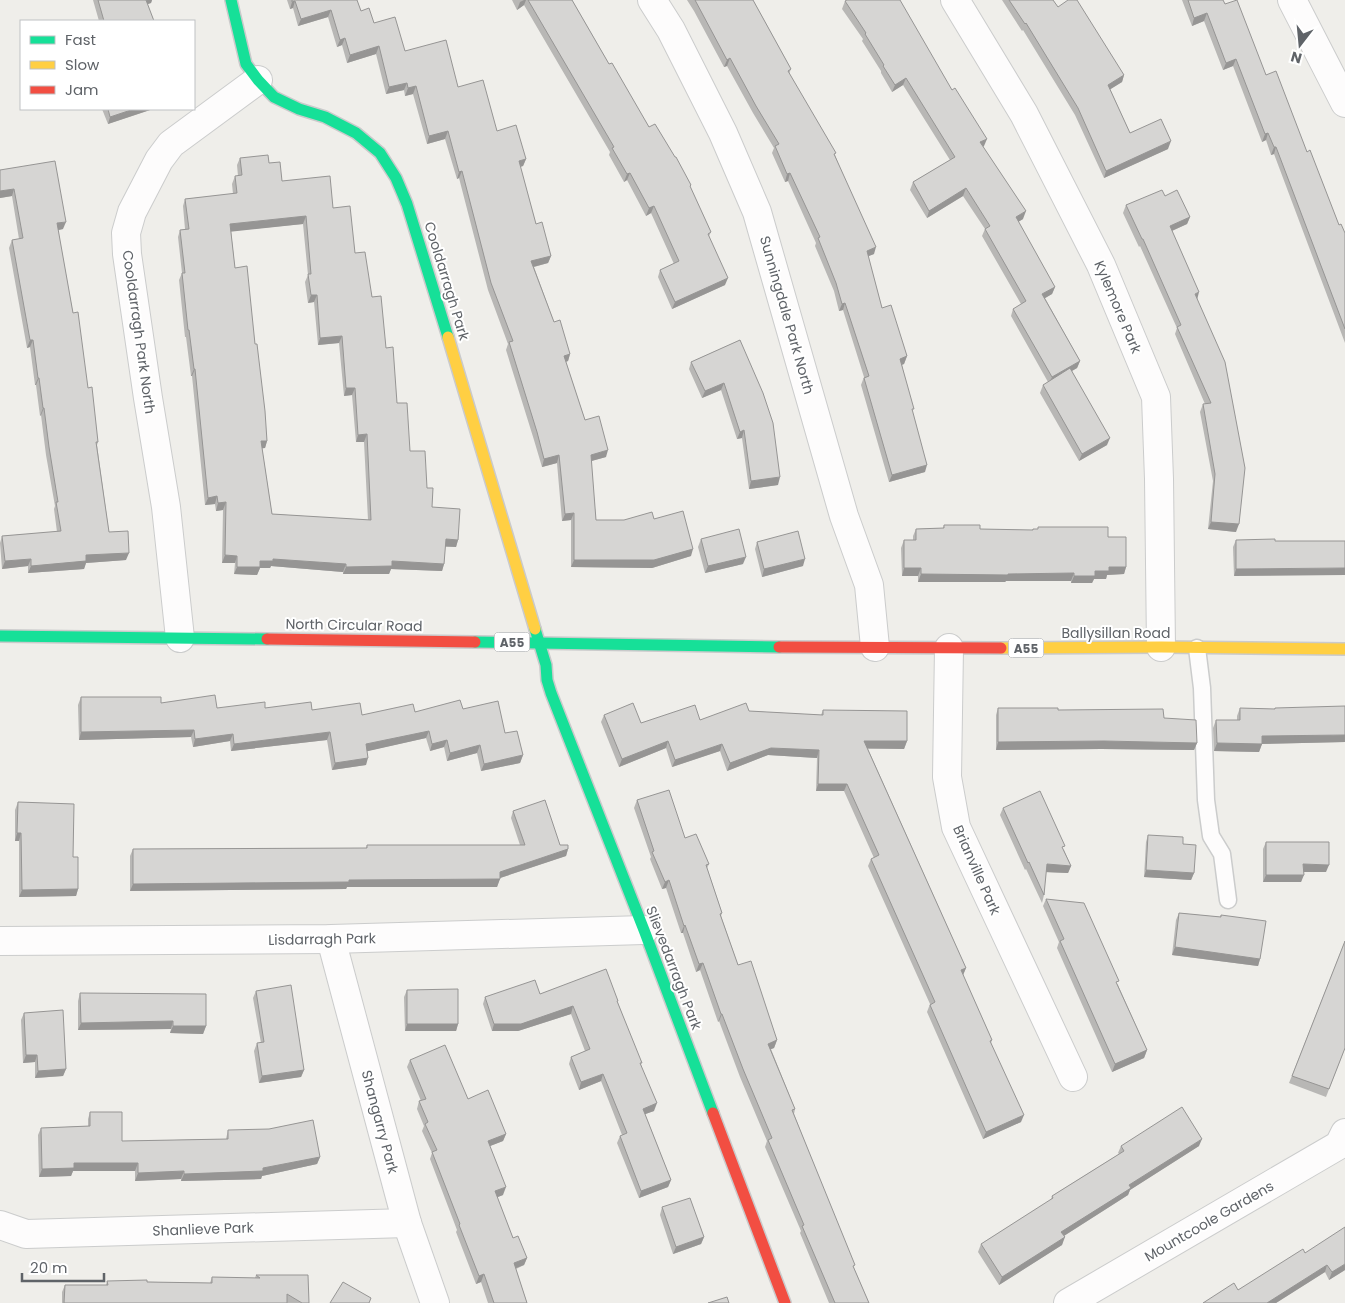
<svg xmlns="http://www.w3.org/2000/svg" width="1345" height="1303" font-family="Poppins,sans-serif">
<style>
.lines{fill:none;stroke-linecap:round;stroke-linejoin:round}
.lane-casing{stroke:#cbcccc;stroke-width:19}
.street-casing{stroke:#cbcccc;stroke-width:30}
.fast-casing{stroke:#cacacb;stroke-width:14}
.slow-casing{stroke:#cacacb;stroke-width:14}
.jam-casing{stroke:#cacacb;stroke-width:14}
.lane{stroke:#fdfcfc;stroke-width:16}
.street{stroke:#fdfcfc;stroke-width:28}
.fast{stroke:#16e098;stroke-width:11}
.slow{stroke:#ffcf43;stroke-width:11}
.jam{stroke:#f24e42;stroke-width:11}
.wall{fill:#b8b7b5;fill-rule:evenodd}
.shaded-wall{fill:#969594}
.building{fill:#d6d5d3;stroke:#969594;fill-rule:evenodd}
.labels{text-anchor:middle;dominant-baseline:central;stroke-width:4;stroke-linejoin:round;paint-order:stroke}
.shield{fill:#fff;stroke:#8f9295;stroke-width:1}
.shield-label{font-size:12px;font-weight:bold;fill:#5f6368}
.street-label{font-size:14px;fill:#5f6368;stroke:#fff}
</style>
<rect width="100%" height="100%" fill="#efeeea"/>
<g class="lines">
<g class="lane-casing">
<polyline id="lane" points="1197,648 1202,688 1206,800 1211,836 1222,854 1228,900"/>
</g>
<g class="street-casing">
<g id="street">
<polyline points="652,0 671,30 723,133 757,212 844,516 869,585 875,647"/>
<polyline points="955,0 1024,114 1101,265 1156,397 1159,479 1161,647"/>
<polyline points="1292,0 1345,103"/>
<polyline points="180,638 166,507 148,398 127,254 126,233 132,212 159,160 171,144 258,80"/>
<polyline points="949,648 947,777 956,827 1073,1077"/>
<polyline points="331,939 407,1223 435,1303"/>
<polyline points="0,941 331,939 644,930"/>
<polyline points="0,1225 26,1234 407,1223"/>
<polyline points="1068,1303 1339,1145 1345,1133"/>
</g>
</g>
<g class="fast-casing">
<g id="fast">
<polyline points="231,0 246,64 258,80 274,97 299,109 325,117 356,133 380,153 396,178 407,204 448,337"/>
<polyline points="535,629 546,665 547,680 551,693 644,930 713,1113"/>
<polyline points="0,636 267,639"/>
<polyline points="475,642 779,647"/>
</g>
</g>
<g class="slow-casing">
<g id="slow">
<polyline points="448,337 535,629"/>
<polyline points="1001,648 1161,647 1345,649"/>
</g>
</g>
<g class="jam-casing">
<g id="jam">
<polyline points="267,639 475,642"/>
<polyline points="779,647 1001,648"/>
<polyline points="713,1113 785,1303"/>
</g>
</g>
<use href="#lane" class="lane"/>
<use href="#street" class="street"/>
<use href="#fast" class="fast"/>
<use href="#slow" class="slow"/>
<use href="#jam" class="jam"/>
</g>
<g class="wall">
<polygon points="93,0 152,0 151,3 147,4 154,21 99,21"/>
<polygon points="287,0 357,0 361,11 405,51 458,87 497,131 526,159 523,166 520,167 536,224 551,256 548,263 534,267 554,322 570,354 568,361 566,362 585,420 606,457 591,461 596,520 624,520 654,519 691,556 652,568 571,567 571,520 562,521 557,463 542,467 534,440 506,350 508,344 488,290 459,178 457,179 445,139 427,144 413,94 405,96 404,90 386,94 376,54 347,63 342,45 337,47 328,17 298,26 293,8 290,9"/>
<polygon points="512,0 572,0 609,64 649,127 691,185 690,187 711,232 709,236 725,285 672,309 658,277 660,270 674,264 651,213 646,216 627,180 624,182 609,155 610,152 524,5 517,10"/>
<polygon points="687,0 753,0 791,69 789,74 835,155 874,254 868,256 882,308 907,356 904,364 902,365 925,472 889,482 861,385 864,377 843,310 839,311 834,291 815,246 816,243 788,181 785,182 772,153 774,148 753,113 727,66 724,67 694,11"/>
<polygon points="1002,0 1053,0 1058,7 1124,75 1122,82 1110,89 1130,133 1168,149 1104,178 1075,115 1023,30 1022,31"/>
<polygon points="1182,0 1223,0 1225,4 1266,75 1307,152 1339,225 1345,233 1345,343 1274,154 1271,155 1266,140 1262,142 1233,66 1223,70 1204,21 1192,26"/>
<polygon points="845,1 952,90 984,146 983,147 1023,219 1018,222 1055,287 1052,294 1045,298 1080,361 1077,368 1072,371 1107,445 1079,461 1040,393 1043,385 1048,382 1011,316 1013,309 1021,304 982,236 985,229 963,196 927,218 910,190 913,182 950,160 903,85 892,92 881,73 881,71 862,41 863,39 842,9"/>
<polygon points="102,109 153,109 108,124"/>
<path d="M240 158 269 163 282 181 333 208 355 253 372 297 386 348 397 403 410 451 427 488 432 507 458 540 456 547H445L444 564 442 571 391 569 389 574H343V572L271 566 270 568H260L257 575 234 574 235 563H222L223 510 216 511 215 504 205 505 192 376H191L186 337H185L179 280 182 273 178 237 180 230 185 229 183 206 185 199 233 194 232 184 235 176H238L237 165ZM303 224 308 275 305 282 308 303 314 302 318 345 339 343 344 396 352 395 356 442H364L368 520 272 514 262 448H265L267 441 255 344 235 268 231 231Z"/>
<polygon points="0,170 63,229 58,230 73,313 98,442 97,445 109,532 126,560 86,563 84,569 28,573 28,566 2,569 0,543 2,536 57,532 54,509 55,506 46,455 41,415 40,416 36,385 35,385 30,347 27,348 9,248 12,240 19,239 12,196 0,198"/>
<polygon points="1165,196 1190,217 1187,224 1172,231 1197,299 1236,532 1208,529 1213,481 1200,412 1203,404 1205,404 1175,334 1177,328 1140,246 1139,247 1123,213 1126,205"/>
<polygon points="740,340 778,485 749,489 742,438 737,439 721,390 702,398 689,369 691,362"/>
<polygon points="944,525 980,529 1032,530 1033,529 1108,537 1126,567 1124,574 1107,575 1106,579 1094,579 1092,583 1071,583 1071,581 1006,581 1005,582 918,582 918,576 902,576 901,548 904,540 913,540 913,536 916,529 943,528"/>
<polygon points="701,539 743,564 705,573 698,547"/>
<polygon points="1236,540 1275,541 1234,576 1233,547"/>
<polygon points="757,542 803,566 762,577 755,549"/>
<polygon points="81,697 161,703 217,708 265,708 312,710 362,715 463,709 505,733 523,755 520,763 481,771 477,753 447,761 444,747 430,751 426,738 367,751 366,765 332,770 327,740 231,751 230,741 193,747 191,737 79,740 78,705"/>
<polygon points="998,708 1058,710 1164,718 1197,743 1194,750 1101,749 996,750 996,715"/>
<polygon points="1240,708 1274,709 1275,708 1345,742 1262,744 1259,752 1214,751 1213,728 1216,720 1237,720 1237,716"/>
<polygon points="823,710 907,741 904,749 868,749 966,968 963,975 992,1040 991,1043 1021,1122 983,1139 927,1012 930,1004 868,866 871,859 874,858 844,791 816,791 817,758 768,755 727,771 720,751 672,767 666,748 619,767 601,722 604,715 641,723 700,720 749,711 821,715"/>
<polygon points="637,800 685,838 709,864 707,868 722,913 721,916 738,965 777,1040 774,1048 771,1049 795,1109 794,1114 854,1268 869,1303 829,1303 800,1233 801,1231 765,1147 767,1141 740,1077 719,1021 718,1022 700,970 696,972 683,933 681,933 666,888 662,889 650,859 651,857 634,808"/>
<polygon points="18,802 73,857 78,889 76,896 19,897 19,841 15,841 15,810"/>
<polygon points="1003,808 1064,850 1071,866 1068,873 1046,872 1044,895 1042,903 1026,869 1025,870 1000,815"/>
<polygon points="513,811 560,845 568,849 566,856 500,878 497,887 347,887 346,889 130,891 130,856 133,849 366,848 367,845 520,845 511,818"/>
<polygon points="1148,835 1183,844 1194,873 1191,880 1144,877 1146,842"/>
<polygon points="1266,842 1326,872 1304,872 1301,882 1263,882 1263,849"/>
<polygon points="1046,899 1118,985 1147,1050 1144,1058 1112,1072 1057,948 1059,942 1043,906"/>
<polygon points="1179,913 1220,917 1221,915 1260,959 1258,966 1172,955 1176,920"/>
<polygon points="1345,941 1345,1048 1326,1097 1289,1083"/>
<polygon points="407,990 458,1024 456,1031 405,1031 404,997"/>
<polygon points="256,991 304,1070 301,1077 259,1083 254,1051 257,1043 261,1043 253,998"/>
<polygon points="80,993 206,1026 203,1034 170,1033 171,1029 78,1030 78,1001"/>
<polygon points="540,994 618,1003 641,1065 654,1111 645,1114 671,1180 668,1187 639,1198 617,1143 620,1136 622,1135 601,1081 579,1090 569,1064 571,1057 585,1051 571,1014 518,1031 492,1031 483,1004 485,997"/>
<polygon points="24,1013 66,1069 63,1076 35,1078 35,1062 23,1063 21,1020"/>
<polygon points="410,1060 468,1099 506,1134 503,1141 490,1146 503,1195 497,1197 513,1238 527,1258 524,1265 516,1269 527,1303 488,1303 481,1282 476,1284 456,1232 457,1230 430,1159 432,1153 422,1131 424,1126 417,1109 419,1101 421,1101 407,1067"/>
<polygon points="90,1112 122,1141 226,1139 228,1130 320,1157 317,1164 262,1176 261,1179 181,1181 181,1179 135,1181 135,1171 73,1171 71,1176 39,1177 38,1135 41,1128 88,1126 88,1119"/>
<polygon points="1121,1146 1199,1146 1130,1190 1128,1195 1064,1236 1062,1245 999,1285 978,1252 981,1244 1051,1200 1052,1196 1119,1154 1118,1153"/>
<polygon points="662,1207 704,1237 701,1244 673,1254 660,1215"/>
<polygon points="1305,1253 1345,1270 1329,1280 1325,1272 1276,1303 1203,1303 1238,1290"/>
<polygon points="256,1275 309,1303 62,1303 62,1292 65,1285 106,1285 107,1281 210,1283 212,1277 255,1278"/>
</g>
<g class="shaded-wall">
<polygon points="144,0 152,0 151,3 142,6"/>
<polygon points="524,0 526,0 524,5 517,10 520,2"/>
<polygon points="295,1 293,8 290,9 292,2"/>
<polygon points="331,10 328,17 298,26 301,19"/>
<polygon points="1207,13 1204,21 1192,26 1194,18"/>
<polygon points="345,38 342,45 337,47 340,40"/>
<polygon points="379,46 376,54 347,63 350,55"/>
<polygon points="730,58 727,66 724,67 727,60"/>
<polygon points="1236,59 1233,66 1223,70 1226,63"/>
<polygon points="1124,75 1122,82 1106,92 1108,85"/>
<polygon points="906,78 903,85 892,92 895,85"/>
<polygon points="407,83 404,90 386,94 389,87"/>
<polygon points="416,86 413,94 405,96 408,88"/>
<polygon points="134,109 153,109 108,124 110,117"/>
<polygon points="448,131 445,139 427,144 429,136"/>
<polygon points="1268,133 1266,140 1262,142 1265,134"/>
<polygon points="987,139 984,146 978,150 980,142"/>
<polygon points="1171,141 1168,149 1104,178 1106,171"/>
<polygon points="1274,147 1276,147 1274,154 1271,155"/>
<polygon points="526,159 523,166 516,168 519,161"/>
<polygon points="462,171 459,178 457,179 459,172"/>
<polygon points="630,173 627,180 624,182 627,174"/>
<polygon points="790,173 788,181 785,182 787,174"/>
<polygon points="966,188 963,196 927,218 929,211"/>
<polygon points="14,189 12,196 0,198 0,191"/>
<polygon points="654,206 651,213 646,216 649,208"/>
<polygon points="1026,211 1023,219 1013,225 1016,217"/>
<polygon points="306,216 303,224 228,232 230,224"/>
<polygon points="1190,217 1187,224 1167,233 1170,226"/>
<polygon points="66,222 63,229 54,231 57,223"/>
<polygon points="876,247 874,254 864,258 867,251"/>
<polygon points="551,256 548,263 529,268 531,261"/>
<polygon points="728,278 725,285 672,309 675,302"/>
<polygon points="1055,287 1052,294 1040,301 1042,294"/>
<polygon points="1199,292 1197,300 1195,294"/>
<polygon points="311,295 317,295 314,302 308,303"/>
<polygon points="845,303 843,310 839,311 842,304"/>
<polygon points="342,336 339,343 318,345 320,338"/>
<polygon points="30,340 33,340 30,347 27,348"/>
<polygon points="570,354 568,361 561,363 564,356"/>
<polygon points="907,356 904,364 897,366 900,359"/>
<polygon points="1080,361 1077,368 1049,384 1052,377"/>
<polygon points="194,369 195,369 192,376 191,376"/>
<polygon points="38,378 39,378 36,385 35,385"/>
<polygon points="724,383 721,390 702,398 705,391"/>
<polygon points="346,388 355,388 352,395 344,396"/>
<polygon points="43,408 44,408 41,415 40,416"/>
<polygon points="744,430 742,438 737,439 740,432"/>
<polygon points="367,434 364,442 356,442 358,435"/>
<polygon points="1110,438 1107,445 1079,461 1082,454"/>
<polygon points="261,441 267,441 265,448 258,449"/>
<polygon points="608,450 606,457 588,462 591,455"/>
<polygon points="559,455 557,463 542,467 544,459"/>
<polygon points="927,465 925,472 889,482 892,475"/>
<polygon points="780,477 778,485 749,489 751,481"/>
<polygon points="217,496 215,504 205,505 208,498"/>
<polygon points="226,502 223,510 216,511 218,503"/>
<polygon points="574,513 571,520 562,521 565,514"/>
<polygon points="1211,522 1239,524 1236,532 1208,529"/>
<polygon points="446,539 458,540 456,547 443,546"/>
<polygon points="693,549 691,556 652,568 571,567 574,560"/>
<polygon points="129,553 126,560 86,563 84,569 28,573 31,566 86,555"/>
<polygon points="225,555 237,556 235,563 222,563"/>
<polygon points="746,557 743,564 705,573 708,566"/>
<polygon points="31,559 28,566 2,569 5,561"/>
<polygon points="273,559 346,564 343,572 271,566 270,568 260,568 257,575 234,574 237,567 260,561"/>
<polygon points="805,559 803,566 762,577 764,569"/>
<polygon points="392,561 444,564 442,571 391,569 389,574 343,574 346,567"/>
<polygon points="1109,567 1126,567 1124,574 1107,575 1106,579 1094,579 1092,583 1071,583 1074,576 1095,571"/>
<polygon points="904,568 921,568 918,576 902,576"/>
<polygon points="1345,568 1345,575 1234,576 1236,569"/>
<polygon points="1074,573 1071,581 1006,581 1005,582 918,582 921,574"/>
<polygon points="194,730 191,737 79,740 81,732"/>
<polygon points="429,731 426,738 364,752 366,744"/>
<polygon points="330,732 327,740 231,751 234,744"/>
<polygon points="233,734 230,741 193,747 195,739"/>
<polygon points="1345,735 1345,742 1259,744 1262,736"/>
<polygon points="447,740 444,747 430,751 432,744"/>
<polygon points="668,741 666,748 619,767 622,759"/>
<polygon points="864,741 907,741 904,749 862,748"/>
<polygon points="1104,741 1197,743 1194,750 1101,749 996,750 998,742"/>
<polygon points="1217,743 1262,744 1259,752 1214,751"/>
<polygon points="722,744 720,751 672,767 675,760"/>
<polygon points="480,745 477,753 447,761 450,753"/>
<polygon points="771,748 819,750 817,758 768,755 727,771 730,763"/>
<polygon points="523,755 520,763 481,771 484,764"/>
<polygon points="368,758 366,765 332,770 335,763"/>
<polygon points="818,784 847,784 844,791 816,791"/>
<polygon points="17,833 21,833 19,841 15,841"/>
<polygon points="568,849 566,856 497,879 500,872"/>
<polygon points="1047,864 1071,866 1068,873 1044,872"/>
<polygon points="1303,864 1329,865 1326,872 1301,872"/>
<polygon points="1146,870 1194,873 1191,880 1144,877"/>
<polygon points="1266,875 1304,875 1301,882 1263,882"/>
<polygon points="500,879 497,887 347,887 346,889 130,891 133,884 349,880"/>
<polygon points="669,880 666,888 662,889 665,882"/>
<polygon points="78,889 76,896 19,897 22,890"/>
<polygon points="685,925 683,933 681,933 684,926"/>
<polygon points="1175,947 1260,959 1258,966 1172,955"/>
<polygon points="703,963 700,970 696,972 699,964"/>
<polygon points="966,968 963,975 961,970"/>
<polygon points="573,1006 571,1014 518,1031 492,1031 494,1024"/>
<polygon points="721,1014 722,1014 719,1021 718,1022"/>
<polygon points="173,1021 171,1029 78,1030 81,1023"/>
<polygon points="407,1024 458,1024 456,1031 405,1031"/>
<polygon points="173,1026 206,1026 203,1034 170,1033"/>
<polygon points="777,1040 774,1048 766,1051 768,1044"/>
<polygon points="1147,1050 1144,1058 1112,1072 1115,1064"/>
<polygon points="26,1055 37,1055 35,1062 23,1063"/>
<polygon points="66,1069 63,1076 35,1078 38,1071"/>
<polygon points="304,1070 301,1077 259,1083 262,1076"/>
<polygon points="603,1074 601,1081 579,1090 581,1082"/>
<polygon points="657,1103 654,1111 640,1116 643,1109"/>
<polygon points="1024,1115 1021,1122 983,1139 986,1132"/>
<polygon points="506,1134 503,1141 485,1148 488,1141"/>
<polygon points="1202,1139 1199,1146 1130,1190 1128,1195 1059,1239 1061,1232 1129,1185"/>
<polygon points="320,1157 317,1164 262,1176 261,1179 181,1181 184,1174 263,1168"/>
<polygon points="74,1163 138,1163 135,1171 73,1171 71,1176 39,1177 42,1169"/>
<polygon points="184,1171 181,1179 135,1181 138,1173"/>
<polygon points="671,1180 668,1187 639,1198 641,1191"/>
<polygon points="506,1187 503,1195 493,1199 495,1191"/>
<polygon points="704,1237 701,1244 673,1254 676,1247"/>
<polygon points="1065,1237 1062,1245 999,1285 1002,1277"/>
<polygon points="527,1258 524,1265 511,1270 514,1263"/>
<polygon points="1345,1264 1345,1270 1329,1280 1332,1272"/>
<polygon points="1327,1265 1325,1272 1276,1303 1267,1303"/>
<polygon points="484,1274 481,1282 476,1284 479,1276"/>
</g>
<g class="building">
<polygon points="98,0 146,0 154,21 104,21"/>
<polygon points="292,0 357,0 361,11 369,8 374,23 395,17 405,51 446,40 458,87 483,80 497,131 516,125 526,159 519,161 536,224 542,222 551,256 531,261 554,322 560,320 570,354 564,356 585,420 599,416 608,450 591,455 596,520 624,520 652,512 654,519 683,511 693,549 654,560 574,560 574,513 565,514 559,455 544,459 537,432 509,342 513,341 491,283 462,171 459,172 448,131 429,136 416,86 408,88 407,83 389,87 379,46 350,55 345,38 340,40 331,10 301,19 295,1 292,2"/>
<polygon points="528,0 572,0 609,64 612,63 649,127 655,124 675,157 676,157 691,185 690,186 711,232 708,234 728,278 675,302 660,270 679,261 654,206 649,208 630,173 627,174 612,148 614,147"/>
<polygon points="695,0 753,0 791,69 788,71 836,153 834,154 876,247 867,251 882,308 891,305 907,356 900,359 914,409 912,409 927,465 892,475 864,378 869,376 845,303 842,304 836,283 818,238 820,237 790,173 787,174 775,146 779,144 756,106 730,58 727,60"/>
<polygon points="847,0 900,0 952,90 955,88 987,139 980,142 1026,211 1016,217 1055,287 1042,294 1080,361 1052,377 1013,309 1026,301 985,229 990,226 966,188 929,211 913,182 955,157 906,78 895,85 883,66 884,65 865,34 866,33 845,1"/>
<polygon points="1009,0 1053,0 1058,7 1068,0 1077,0 1124,75 1108,85 1130,133 1161,119 1171,141 1106,171 1078,108 1026,23 1025,24"/>
<polygon points="1188,0 1223,0 1225,4 1237,0 1266,75 1276,71 1307,152 1310,150 1339,225 1341,224 1345,233 1345,329 1276,147 1274,147 1268,133 1265,134 1236,59 1226,63 1207,13 1194,18"/>
<polygon points="108,109 134,109 110,117"/>
<path d="M268 155 269 163 280 162 282 181 330 176 333 208 350 206 355 253 365 252 372 297 381 296 386 348 393 347 397 403H407L410 451H425L427 488H433L432 507 460 509 458 540 446 539 444 564 392 561V566L346 567V564L273 559V561H260V567H237V556L225 555 226 502 218 503 217 496 208 498 195 369H194L189 330H188L182 273H185L180 230 189 229 185 199 237 193 235 176 242 175 240 158ZM306 216 311 274H308L311 295H317L320 338 342 336 346 388H355L358 435 367 434 371 520 272 514 261 441H267L265 411 257 344H255L247 266 235 268 230 224Z"/>
<polygon points="55,161 66,222 57,223 73,313 78,312 88,388 92,387 98,442 96,442 109,532 128,531 129,553 86,555 86,561 31,566 31,559 5,561 2,536 61,531 56,502 58,502 49,447 44,408 43,408 39,378 38,378 33,340 30,340 12,240 23,238 14,189 0,191 0,170"/>
<polygon points="1162,190 1165,196 1177,190 1190,217 1170,226 1199,292 1195,294 1225,362 1245,468 1239,524 1211,522 1215,474 1203,404 1211,403 1177,327 1181,325 1143,239 1142,239 1126,205"/>
<polygon points="740,340 763,393 773,423 780,477 751,481 744,430 740,432 724,383 705,391 691,362"/>
<polygon points="1070,368 1110,438 1082,454 1043,385"/>
<polygon points="944,525 980,525 980,529 1033,530 1033,529 1038,529 1038,527 1108,527 1108,537 1126,537 1126,567 1109,567 1109,571 1095,571 1095,576 1074,576 1074,573 1008,574 1008,575 921,574 921,568 904,568 904,540 916,540 916,529 944,528"/>
<polygon points="739,529 746,557 708,566 701,539"/>
<polygon points="798,531 805,559 764,569 757,542"/>
<polygon points="1275,539 1275,541 1345,541 1345,568 1236,569 1236,540"/>
<polygon points="215,695 217,708 265,702 265,708 311,702 312,710 360,703 362,715 413,704 415,712 460,700 463,709 498,701 505,733 517,731 523,755 484,764 480,745 450,753 447,740 432,744 429,731 366,744 368,758 335,763 330,732 234,744 233,734 195,739 194,730 81,732 81,697 161,697 161,703"/>
<polygon points="633,703 641,723 695,705 700,720 746,703 749,711 823,715 823,710 907,711 907,741 864,741 966,968 961,970 992,1040 990,1041 1024,1115 986,1132 930,1005 935,1002 871,859 879,855 847,784 818,784 819,750 771,748 730,763 722,744 675,760 668,741 622,759 604,715"/>
<polygon points="1345,706 1345,735 1262,736 1262,744 1217,743 1216,720 1240,720 1240,708 1275,709 1275,708"/>
<polygon points="998,708 1058,708 1058,710 1163,709 1164,718 1196,720 1197,743 1104,741 998,742"/>
<polygon points="669,790 685,838 696,834 709,864 706,865 722,913 720,914 738,965 751,961 777,1040 768,1044 795,1109 792,1110 855,1265 853,1266 869,1303 835,1303 802,1226 804,1225 768,1140 772,1138 743,1069 722,1014 721,1014 703,963 699,964 685,925 684,926 669,880 665,882 652,852 654,851 637,800"/>
<polygon points="1040,791 1065,846 1062,847 1071,866 1047,864 1044,895 1029,862 1028,863 1003,808"/>
<polygon points="545,800 560,845 568,845 568,849 500,872 500,879 349,880 349,882 133,884 133,849 367,848 367,845 525,845 513,811"/>
<polygon points="18,802 74,804 73,857 78,857 78,889 22,890 21,833 17,833"/>
<polygon points="1148,835 1183,837 1183,844 1196,845 1194,873 1146,870"/>
<polygon points="1266,842 1329,842 1329,865 1303,864 1304,875 1266,875"/>
<polygon points="1046,899 1084,903 1119,981 1116,982 1147,1050 1115,1064 1060,941 1064,939"/>
<polygon points="1179,913 1221,917 1221,915 1266,921 1260,959 1175,947"/>
<polygon points="1345,941 1345,1048 1329,1089 1292,1076"/>
<polygon points="606,969 618,1001 617,1001 642,1063 640,1063 657,1103 643,1109 671,1180 641,1191 620,1136 627,1133 603,1074 581,1082 571,1057 590,1049 573,1006 521,1024 494,1024 485,997 535,980 540,994"/>
<polygon points="291,985 304,1070 262,1076 257,1043 264,1042 256,991"/>
<polygon points="458,989 458,1024 407,1024 407,990"/>
<polygon points="80,993 206,994 206,1026 173,1026 173,1021 81,1023"/>
<polygon points="63,1010 66,1069 38,1071 37,1055 26,1055 24,1013"/>
<polygon points="445,1045 468,1099 488,1090 506,1134 488,1141 506,1187 495,1191 513,1238 518,1236 527,1258 514,1263 527,1303 494,1303 484,1274 479,1276 459,1225 460,1224 432,1152 437,1150 425,1124 428,1122 419,1101 426,1099 410,1060"/>
<polygon points="1182,1107 1202,1139 1129,1185 1131,1188 1061,1232 1065,1237 1002,1277 981,1244 1053,1198 1052,1196 1124,1151 1121,1146"/>
<polygon points="90,1112 122,1112 122,1141 228,1139 228,1130 269,1129 313,1120 320,1157 263,1168 263,1171 184,1174 184,1171 138,1173 138,1163 74,1163 74,1168 42,1169 41,1128 90,1126"/>
<polygon points="690,1198 704,1237 676,1247 662,1207"/>
<polygon points="1345,1227 1345,1264 1332,1272 1327,1265 1267,1303 1203,1303 1234,1283 1238,1290 1303,1249 1305,1253"/>
<polygon points="256,1275 308,1275 309,1303 302,1303 287,1294 287,1303 64,1303 65,1285 108,1285 107,1281 147,1280 147,1282 212,1283 212,1277 260,1278"/>
<polygon points="343,1282 371,1298 369,1303 330,1303"/>
<polygon points="727,1297 729,1303 708,1303"/>
</g>
<g class="labels">
<g class="shield">
<rect x="494.5" y="632.5" width="35" height="19" rx="4"/>
<rect x="1008.5" y="638.5" width="35" height="19" rx="4"/>
</g>
<g class="shield-label">
<text x="512" y="642">A55</text>
<text x="1026" y="648">A55</text>
</g>
<g class="street-label">
<text transform="translate(447 281) rotate(73)">Cooldarragh Park</text>
<text transform="translate(1118 307) rotate(67)">Kylemore Park</text>
<text transform="translate(787 315) rotate(74)">Sunningdale Park North</text>
<text transform="translate(139 332) rotate(82)">Cooldarragh Park North</text>
<text transform="translate(354 625) rotate(1)">North Circular Road</text>
<text x="1116" y="633">Ballysillan Road</text>
<text transform="translate(977 870) rotate(66)">Brianville Park</text>
<text transform="translate(322 939) rotate(-1)">Lisdarragh Park</text>
<text transform="translate(674 968) rotate(69)">Slievedarragh Park</text>
<text transform="translate(380 1122) rotate(75)">Shangarry Park</text>
<text transform="translate(1209 1221) rotate(-30)">Mountcoole Gardens</text>
<text transform="translate(203 1229) rotate(-2)">Shanlieve Park</text>
</g>
</g>
<rect x="20" y="20" width="175" height="90" fill="#ffffff" stroke="#bfc1c3"/>
<rect x="30" y="36" width="25" height="8" fill="#16e098" stroke="#bfc1c3"/>
<text x="65" y="45" font-size="15" fill="#5f6368">Fast</text>
<rect x="30" y="61" width="25" height="8" fill="#ffcf43" stroke="#bfc1c3"/>
<text x="65" y="70" font-size="15" fill="#5f6368">Slow</text>
<rect x="30" y="86" width="25" height="8" fill="#f24e42" stroke="#bfc1c3"/>
<text x="65" y="95" font-size="15" fill="#5f6368">Jam</text>
<g transform="translate(1300 45) rotate(196)" stroke="#ffffff" stroke-width="4" paint-order="stroke">
<path d="M0-4L9 19L0 12L-9 19Z" fill="#5f6368"/>
<text y="-8" font-size="14" font-weight="bold" text-anchor="middle" fill="#5f6368">N</text>
</g>
<path d="M22 1273v8h82v-8" fill="none" stroke="#5f6368" stroke-width="2.5"/>
<text x="30" y="1273" font-size="15" fill="#5f6368" stroke="#ffffff" stroke-width="4" paint-order="stroke">20 m</text>
</svg>
